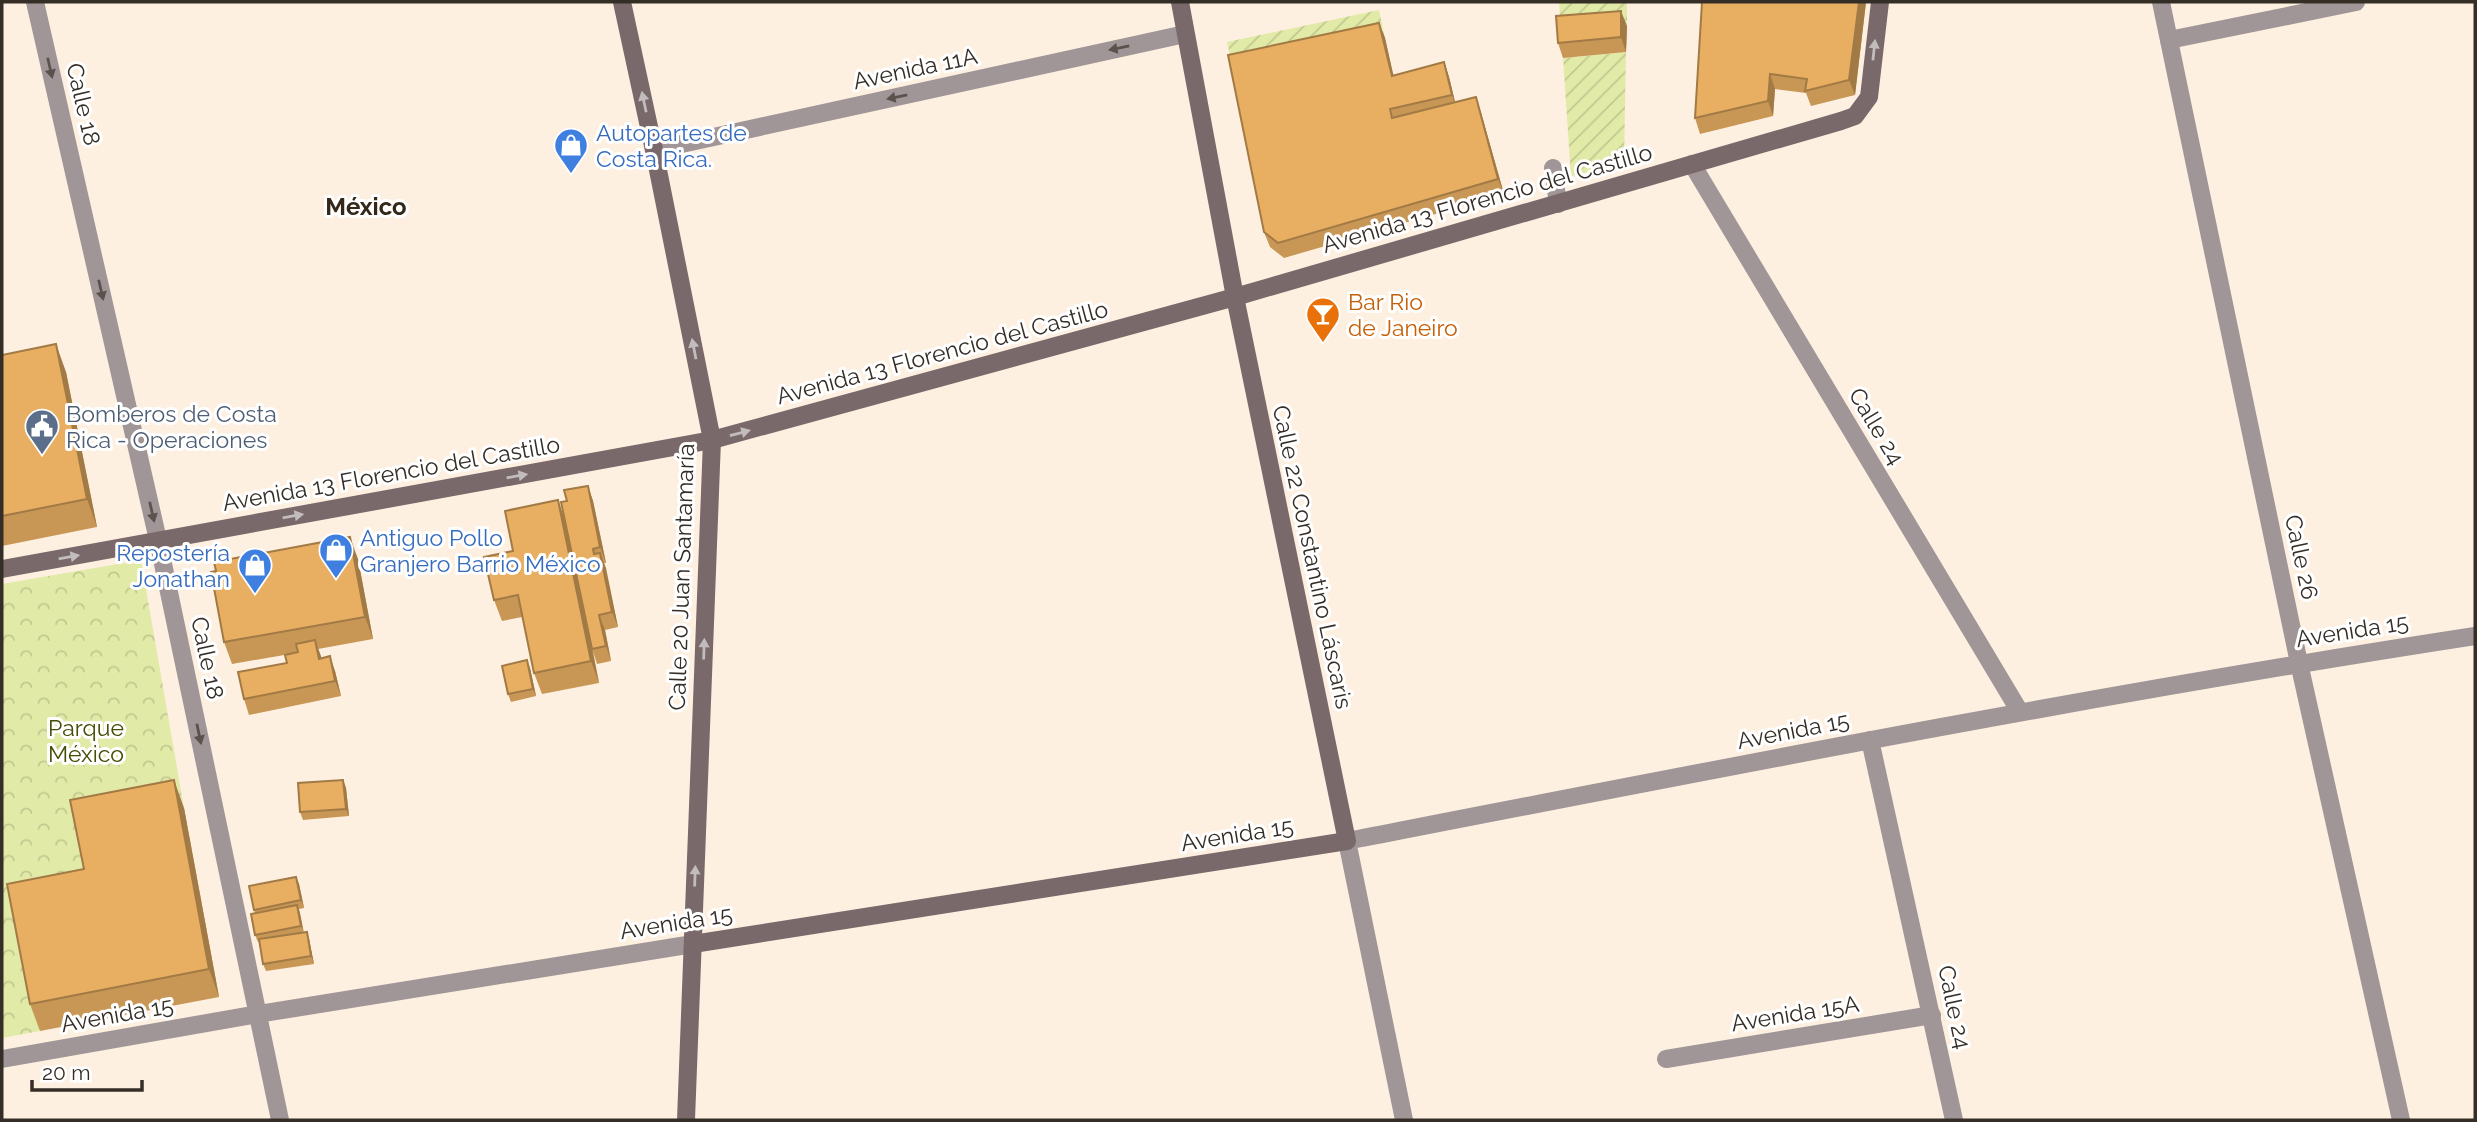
<svg xmlns="http://www.w3.org/2000/svg" width="2477" height="1122" font-family="Raleway,sans-serif">
<style>
.park{fill:url(#park-crowns)}
.garden{fill:url(#garden-furrows)}
.lines{fill:none;stroke-linecap:round;stroke-linejoin:round}
.lane{stroke:#a19697;stroke-width:18}
.street{stroke:#a19697;stroke-width:18}
.secondary{stroke:#7a696b;stroke-width:18}
.wall{fill:#c89655}
.shaded-wall{fill:#a27a45}
.building{fill:#e8af63;stroke:#a27a45;stroke-width:2}
.oneway{fill:#5b524e}
.oneway2{fill:#c3bcbc}
.labels{text-anchor:middle;dominant-baseline:central;stroke-width:6;stroke-linejoin:round;paint-order:stroke}
.street-label{font-size:23px;fill:#352e27;stroke:#fff}
.shop-label{font-size:23px;fill:#366cbe;stroke:#fff;text-anchor:start}
.food-label{font-size:23px;fill:#c56008;stroke:#fff;text-anchor:start}
.service-label{font-size:23px;fill:#4e5e75;stroke:#fff;text-anchor:start}
.park-label{font-size:23px;fill:#474c05;stroke:#fff}
.neighbourhood-label{font-size:24px;font-weight:bold;fill:#342819;stroke:#fff}
</style>
<defs>
<pattern id="park-crowns" width="20" height="18" patternUnits="userSpaceOnUse" patternTransform="scale(1.75)"><rect width="20" height="18" fill="#e2eaa7"/><path d="M2 6a3 3 0 1 1 6 0M12 15a3 3 0 1 1 6 0" fill="none" stroke="#c2c990"/></pattern>
<pattern id="garden-furrows" width="10" height="10" patternUnits="userSpaceOnUse" patternTransform="scale(1.75)"><rect width="10" height="10" fill="#e2eaa7"/><path d="M-1 1l2-2M0 10L10 0M9 11l2-2" fill="none" stroke="#c2c990"/></pattern>
</defs>
<rect width="100%" height="100%" fill="#fef0e1"/>
<polygon class="park" points="141,560 184,808 81,828 94,896 18,911 40,1031 2,1038 2,584"/>
<g class="garden">
<polygon points="1559,2 1627,2 1627,26 1561,31"/>
<polygon points="1379,10 1385,38 1233,70 1227,42"/>
<polygon points="1626,52 1624,164 1571,176 1563,58"/>
</g>
<g class="lines">
<polyline class="lane" points="1553,168 1558,204"/>
<g class="street">
<polyline points="35,2 158,540 280,1120"/>
<polyline points="2161,2 2299,663 2401,1120"/>
<polyline points="2169,40 2356,2"/>
<polyline points="654,150 1185,34"/>
<polyline points="1692,164 2020,712"/>
<polyline points="1870,740 1954,1120"/>
<polyline points="2,1059 258,1014 693,944"/>
<polyline points="1666,1059 1932,1015"/>
<path d="M1404 1120 1347 841C1722 768 2097 694 2475 636"/>
</g>
<g class="secondary">
<polyline points="622,2 654,150 712,440 686,1120"/>
<polyline points="2,569 712,440 1235,297 1841,121 1855,116 1869,97 1880,2"/>
<polyline points="693,944 1347,841 1235,297 1180,2"/>
</g>
</g>
<g class="wall">
<polygon points="1866,2 1855,95 1811,106 1806,93 1775,89 1773,116 1700,134 1695,118"/>
<polygon points="1379,23 1385,38 1393,75 1444,62 1449,77 1455,102 1481,113 1504,194 1284,258 1270,247 1264,232"/>
<polygon points="1627,26 1626,52 1563,58 1558,43"/>
<polygon points="2,355 66,372 97,527 2,546"/>
<polygon points="588,486 593,501 606,563 604,563 618,627 605,630 611,661 597,664 593,651 599,683 542,694 534,673 522,617 502,621 494,600 513,551 565,520"/>
<polygon points="358,559 373,639 318,649 321,658 335,671 341,696 249,715 244,699 287,663 290,654 232,664 224,642"/>
<polygon points="530,668 536,696 511,702 508,694"/>
<polygon points="343,780 346,788 349,816 303,820 300,812"/>
<polygon points="184,808 219,997 40,1031 30,1004"/>
<polygon points="296,877 299,884 304,908 299,909 303,932 309,939 314,964 266,971 263,964 260,942 258,942 255,935 255,913 254,910"/>
</g>
<g class="shaded-wall">
<polygon points="1859,2 1866,2 1855,95 1849,80"/>
<polygon points="1621,11 1627,26 1626,52 1621,37"/>
<polygon points="1379,23 1385,38 1397,91 1392,76"/>
<polygon points="1444,62 1449,77 1457,110 1452,95"/>
<polygon points="1770,74 1775,89 1773,116 1768,101"/>
<polygon points="1476,97 1481,113 1504,194 1498,179"/>
<polygon points="56,344 66,372 97,527 87,499"/>
<polygon points="588,486 593,501 606,563 600,547"/>
<polygon points="558,500 566,522 599,683 591,661"/>
<polygon points="350,537 358,559 373,639 365,617"/>
<polygon points="600,553 606,568 618,627 612,612"/>
<polygon points="599,615 605,630 611,661 606,646"/>
<polygon points="315,640 321,656 324,674 319,659"/>
<polygon points="330,656 335,671 341,696 335,681"/>
<polygon points="527,660 530,668 536,696 533,689"/>
<polygon points="174,780 184,808 219,997 209,969"/>
<polygon points="343,780 346,788 349,816 346,809"/>
<polygon points="296,877 299,884 304,908 301,900"/>
<polygon points="297,905 300,913 304,933 301,926"/>
<polygon points="307,932 309,939 314,964 311,956"/>
</g>
<g class="building">
<polygon points="1702,2 1859,2 1849,80 1805,91 1807,79 1770,74 1768,101 1695,118"/>
<polygon points="1621,11 1621,37 1558,43 1556,16"/>
<polygon points="1379,23 1392,76 1444,62 1452,95 1390,109 1392,118 1476,97 1498,179 1278,243 1264,232 1228,55"/>
<polygon points="56,344 87,499 2,516 2,355"/>
<polygon points="588,486 600,547 593,549 594,554 600,553 612,612 599,615 606,646 592,649 561,502 567,501 564,490"/>
<polygon points="558,500 591,661 534,673 518,595 494,600 484,557 513,551 505,511"/>
<polygon points="350,537 365,617 224,642 211,572 216,571 214,562"/>
<polygon points="315,640 319,659 330,656 335,681 244,699 238,672 287,663 285,655 298,652 296,644"/>
<polygon points="527,660 533,689 508,694 502,666"/>
<polygon points="174,780 209,969 30,1004 7,884 84,869 70,800"/>
<polygon points="343,780 346,809 300,812 298,783"/>
<polygon points="296,877 301,900 254,910 249,886"/>
<polygon points="297,905 301,926 255,935 251,914"/>
<polygon points="307,932 311,956 263,964 259,939"/>
</g>
<defs><path id="oneway-solid" d="M-6-.8H1V-3.2L6.5 0L1 3.2V.8H-6Z" transform="scale(1.75)"/></defs>
<g class="oneway">
<use href="#oneway-solid" transform="translate(1119 48) rotate(168)"/>
<use href="#oneway-solid" transform="translate(50 68) rotate(77)"/>
<use href="#oneway-solid" transform="translate(897 97) rotate(168)"/>
<use href="#oneway-solid" transform="translate(101 290) rotate(77)"/>
<use href="#oneway-solid" transform="translate(152 512) rotate(77)"/>
<use href="#oneway-solid" transform="translate(199 734) rotate(78)"/>
</g>
<g class="oneway2">
<use href="#oneway-solid" transform="translate(1874 50) rotate(-84)"/>
<use href="#oneway-solid" transform="translate(644 102) rotate(-102)"/>
<use href="#oneway-solid" transform="translate(694 349) rotate(-101)"/>
<use href="#oneway-solid" transform="translate(740 433) rotate(-15)"/>
<use href="#oneway-solid" transform="translate(517 476) rotate(-10)"/>
<use href="#oneway-solid" transform="translate(293 516) rotate(-10)"/>
<use href="#oneway-solid" transform="translate(69 557) rotate(-10)"/>
<use href="#oneway-solid" transform="translate(704 649) rotate(-88)"/>
<use href="#oneway-solid" transform="translate(695 876) rotate(-88)"/>
</g>
<defs>
<g id="shop-pin" transform="scale(1.75)"><path d="M0 17L-7.5 6A9.5 9.5 0 1 1 7.5 6Z" fill="#3f7fe0" stroke="#fff"/><path d="M-5-2.5h2.3a2.7 3.5 0 0 1 5.4 0H5L5.5 6h-11ZM-1.5-2.5h3a1.5 2.3 0 0 0-3 0Z" fill="#fff"/></g>
<g id="bar-pin" transform="scale(1.75)"><path d="M0 17L-7.5 6A9.5 9.5 0 1 1 7.5 6Z" fill="#e8710a" stroke="#fff"/><path d="M-6-5H6L.8 .8V4.5H3.5V6h-7V4.5H-.8V.8Z" fill="#fff"/></g>
<g id="civic-pin" transform="scale(1.75)"><path d="M0 17L-7.5 6A9.5 9.5 0 1 1 7.5 6Z" fill="#5c6f8a" stroke="#fff"/><path d="M-.6-6.5H3V-4.5H.6V-3L4-1V1h2V6H-6V1h2V-1L-.6-3ZM-1.2 2.5V6h2.4V2.5Z" fill="#fff"/></g>
</defs>
<g fill-rule="evenodd">
<use href="#shop-pin" x="571" y="145"/>
<use href="#bar-pin" x="1323" y="314"/>
<use href="#civic-pin" x="42" y="426"/>
<use href="#shop-pin" x="336" y="550"/>
<use href="#shop-pin" x="255" y="565"/>
</g>
<g class="labels">
<g class="street-label">
<text transform="translate(915 68) rotate(-12)">Avenida 11A</text>
<text transform="translate(84 104) rotate(77)">Calle 18</text>
<text transform="translate(1487 198) rotate(-16)">Avenida 13 Florencio del Castillo</text>
<text transform="translate(942 352) rotate(-15)">Avenida 13 Florencio del Castillo</text>
<text transform="translate(1877 426) rotate(59)">Calle 24</text>
<text transform="translate(391 473) rotate(-10)">Avenida 13 Florencio del Castillo</text>
<text transform="translate(1313 557) rotate(78)">Calle 22 Constantino Láscaris</text>
<text transform="translate(2302 557) rotate(78)">Calle 26</text>
<text transform="translate(681 577) rotate(-88)">Calle 20 Juan Santamaría</text>
<text transform="translate(2352 630) rotate(-9)">Avenida 15</text>
<text transform="translate(208 658) rotate(78)">Calle 18</text>
<text transform="translate(1793 730) rotate(-11)">Avenida 15</text>
<text transform="translate(1237 834) rotate(-9)">Avenida 15</text>
<text transform="translate(676 922) rotate(-9)">Avenida 15</text>
<text transform="translate(1955 1007) rotate(78)">Calle 24</text>
<text transform="translate(1795 1013) rotate(-9)">Avenida 15A</text>
<text transform="translate(117 1014) rotate(-10)">Avenida 15</text>
</g>
<g class="shop-label">
<text x="596" y="132">Autopartes de<tspan x="596" dy="26">Costa Rica.</tspan></text>
<text x="360" y="537">Antiguo Pollo<tspan x="360" dy="26">Granjero Barrio México</tspan></text>
<text x="230" y="552" text-anchor="end">Repostería<tspan x="230" dy="26">Jonathan</tspan></text>
</g>
<g class="food-label">
<text x="1348" y="301">Bar Rio<tspan x="1348" dy="26">de Janeiro</tspan></text>
</g>
<g class="service-label">
<text x="66" y="413">Bomberos de Costa<tspan x="66" dy="26">Rica - Operaciones</tspan></text>
</g>
<g class="park-label">
<text x="86" y="727">Parque<tspan x="86" dy="26">México</tspan></text>
</g>
<g class="neighbourhood-label">
<text x="366" y="206">México</text>
</g>
</g>
<rect width="2477" height="1122" fill="none" stroke="#352e27" stroke-width="7"/>
<path d="M32 1080v10h110v-10" fill="none" stroke="#352e27" stroke-width="3.5"/>
<text x="42" y="1080" font-size="21" fill="#352e27" stroke="#ffffff" stroke-width="5" paint-order="stroke">20 m</text>
</svg>
